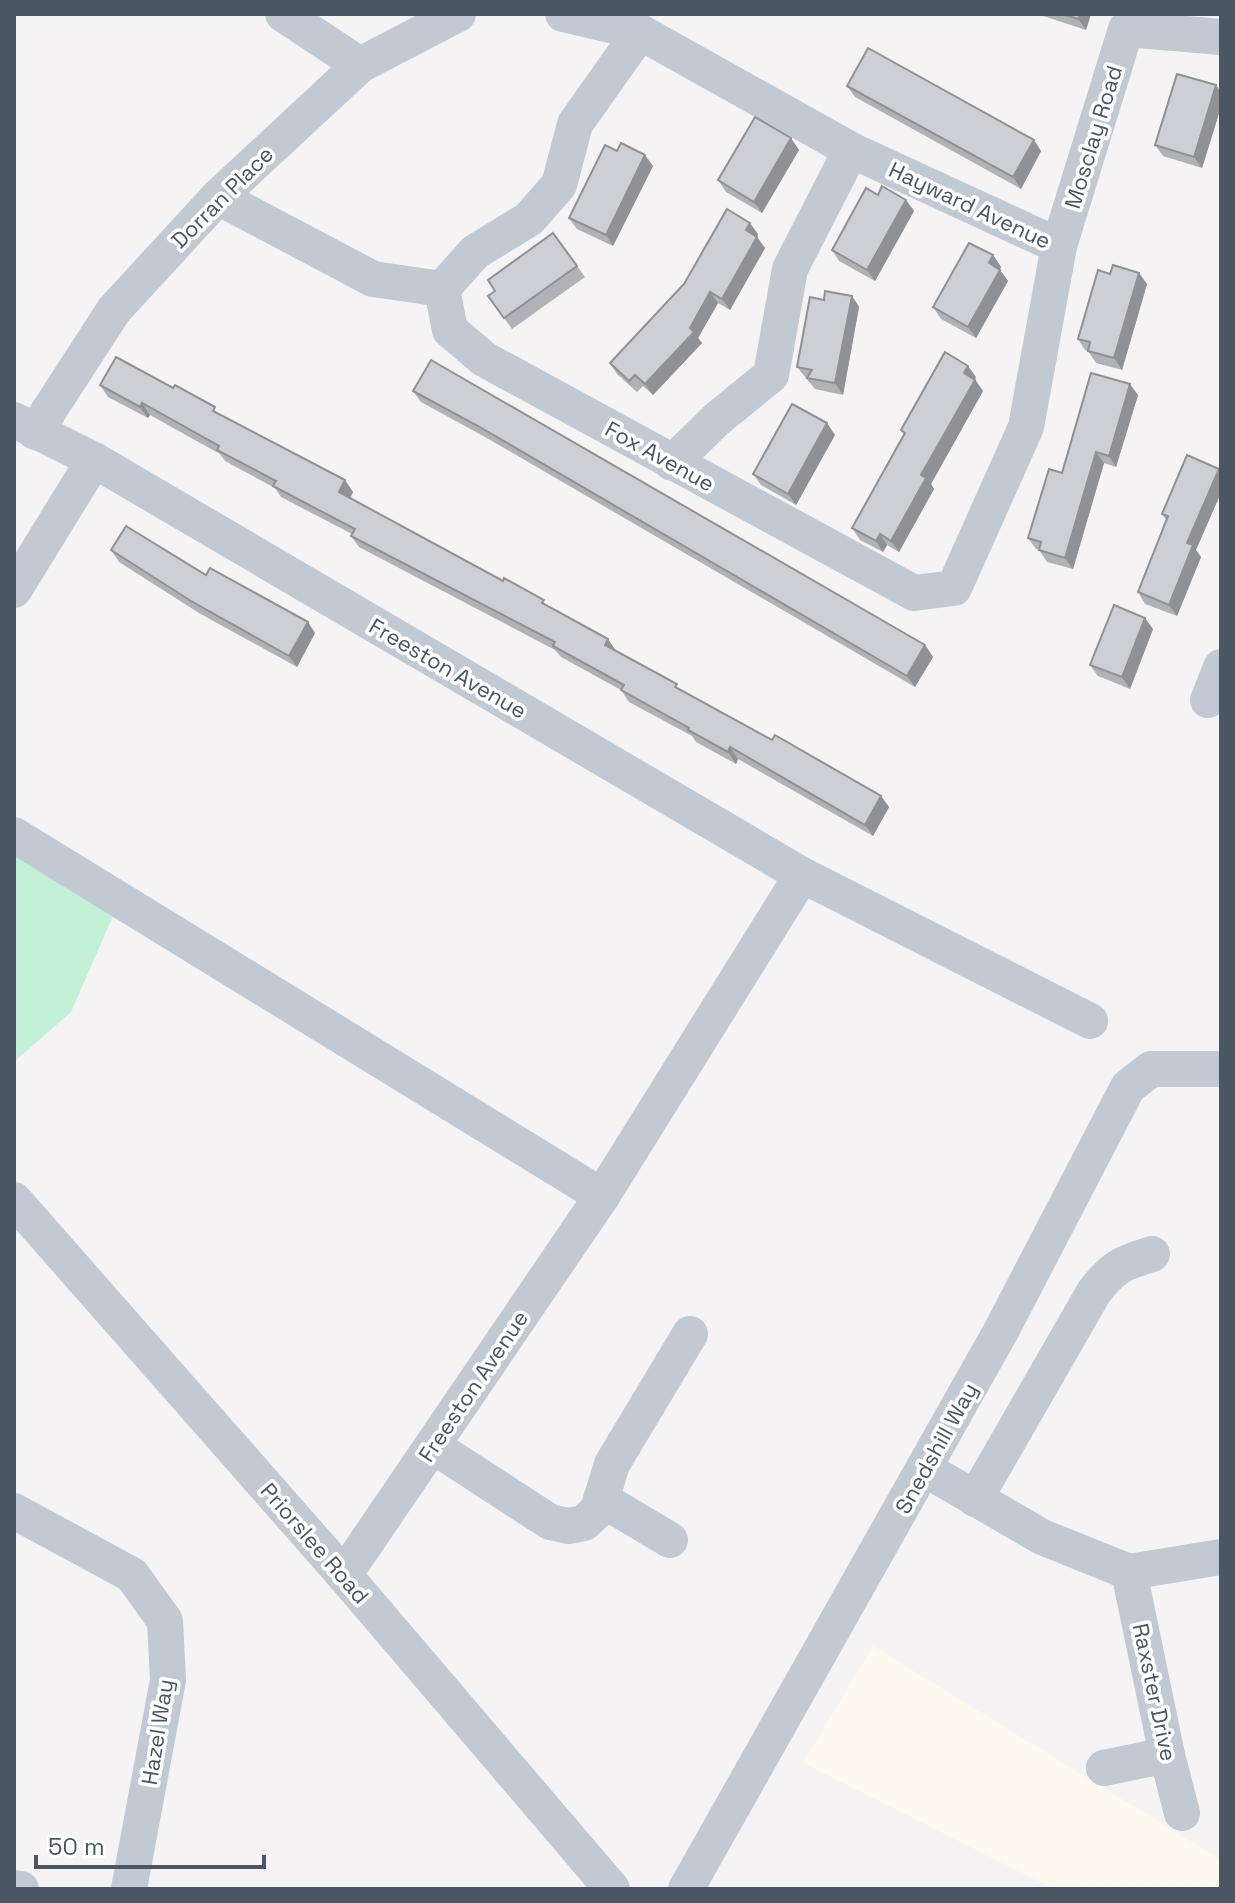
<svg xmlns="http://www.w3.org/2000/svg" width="1235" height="1903" font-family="'Space Grotesk',sans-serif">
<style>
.commercial{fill:#fdf9ef}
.green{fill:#c3f1d5}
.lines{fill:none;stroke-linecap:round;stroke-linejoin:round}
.minor{stroke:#c1cad2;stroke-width:36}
.wall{fill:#b0b2b7}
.shaded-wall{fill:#909195}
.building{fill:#cdcfd5;stroke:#909195;stroke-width:2}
.labels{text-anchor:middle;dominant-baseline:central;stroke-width:7;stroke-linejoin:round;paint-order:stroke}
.street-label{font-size:22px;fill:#4a5661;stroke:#fff}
</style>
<rect width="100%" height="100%" fill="#f5f3f3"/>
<polygon class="commercial" points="873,1646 1221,1860 1221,1889 1054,1889 803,1763"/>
<polygon class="green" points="14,855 113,916 71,1012 14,1062"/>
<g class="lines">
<g class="minor">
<polyline points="283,14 360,65"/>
<polyline points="218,197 373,279 442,289 475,252 529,219 559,185 575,124 640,32"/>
<polyline points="1059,246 1126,29 1221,37"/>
<polyline points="442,289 450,330 484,359 914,593 954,588 1026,427 1059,246 851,150 640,32 563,14"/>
<polyline points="14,420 94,460 802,875 1090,1021"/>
<polyline points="35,432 114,310 218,197 360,65 458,14"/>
<polyline points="672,463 717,419 771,375 790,269 851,150"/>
<polyline points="14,590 94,460"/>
<polyline points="1208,700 1221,667"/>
<polyline points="14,835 602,1196"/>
<polyline points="14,1200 344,1575 612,1889"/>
<polyline points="433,1446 550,1522 568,1526 584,1523 598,1510 612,1464 690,1334"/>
<polyline points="925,1469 1042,1537 1129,1572 1221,1557"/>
<polyline points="601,1499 670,1540"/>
<path d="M975 1499 1094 1292C1113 1267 1122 1263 1152 1254"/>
<polyline points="14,1511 132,1575 165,1621 168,1680 129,1889"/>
<polyline points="1129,1572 1167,1755 1182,1813"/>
<polyline points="344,1575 602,1196 802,875"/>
<polyline points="1104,1768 1167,1755"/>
<polyline points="14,1888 21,1889"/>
<polyline points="686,1889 1001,1331 1128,1087 1151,1069 1221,1069"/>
</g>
</g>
<g class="wall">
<polygon points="1037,14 1091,14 1086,30"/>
<polygon points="847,86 1034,140 1041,151 1021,189 855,97"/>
<polygon points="1221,92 1221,107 1202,168 1163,156 1155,145"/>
<polygon points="799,150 762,213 726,192 718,180"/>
<polygon points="617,151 653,166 613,246 577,229 569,218"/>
<polygon points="878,195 906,200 914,211 875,281 839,261 832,250"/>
<polygon points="553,233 585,277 512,329 488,296 495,291"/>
<polygon points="758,234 757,237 765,248 730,310 718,303 698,338 702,343 653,395 643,386 637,392 617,374 610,363"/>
<polygon points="993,255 1001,267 999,269 1008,281 976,338 941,319 933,307"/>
<polygon points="1147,284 1122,370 1096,363 1088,351 1085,350 1078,339"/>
<polygon points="852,296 859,307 843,395 815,389 797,367 824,300"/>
<polygon points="976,377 975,379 983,391 931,484 934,489 899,552 887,545 883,552 860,540 852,528 904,435 901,430"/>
<polygon points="100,385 221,415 353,492 350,498 549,607 616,651 681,691 772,740 881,796 889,807 873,836 738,759 736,764 696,742 692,736 629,702 621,690 561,657 555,650 359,547 351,536 352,534 281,497 275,488 225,461 220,454 150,415 148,418 108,397"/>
<polygon points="413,391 925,645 933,657 915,687 485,437 421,402"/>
<polygon points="1138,395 1116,467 1104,463 1073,569 1047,562 1039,550 1036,549 1028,538 1062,473"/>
<polygon points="835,435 796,505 761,485 753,474"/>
<polygon points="1187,455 1196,550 1201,557 1177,616 1145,604 1138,592 1166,520 1162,514"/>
<polygon points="111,550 206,575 315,633 297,667 199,613 119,562"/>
<polygon points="1153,629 1130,689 1098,676 1090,665"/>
</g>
<g class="shaded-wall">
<polygon points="1080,14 1091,14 1086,30 1078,19"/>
<polygon points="1216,85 1221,92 1221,107 1202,168 1194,157"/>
<polygon points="791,138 799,150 762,213 754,202"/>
<polygon points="1034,140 1041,151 1021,189 1013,177"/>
<polygon points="645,155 653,166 613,246 606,235"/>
<polygon points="906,200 914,211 875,281 867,270"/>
<polygon points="750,223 758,234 754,242 746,230"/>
<polygon points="757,237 765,248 730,310 722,299"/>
<polygon points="993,255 1001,267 997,275 989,263"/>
<polygon points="1000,270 1008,281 976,338 968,327"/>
<polygon points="1139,273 1147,284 1122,370 1114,358"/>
<polygon points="710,292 718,303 698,338 702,343 653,395 645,384 690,328"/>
<polygon points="852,296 859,307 843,395 835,383"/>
<polygon points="968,366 976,377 972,384 964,373"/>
<polygon points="975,380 983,391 931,484 934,489 899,552 891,541 921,475"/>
<polygon points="1130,384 1138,395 1116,467 1109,456"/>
<polygon points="142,403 150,415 148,418 140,407"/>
<polygon points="827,423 835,435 796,505 788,494"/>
<polygon points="1096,452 1104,463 1073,569 1065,558"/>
<polygon points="1219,469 1221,472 1221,493 1196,550 1201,557 1177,616 1169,605 1187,543"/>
<polygon points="345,480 353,492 347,503 339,492"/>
<polygon points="880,534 887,545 883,552 876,541"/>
<polygon points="1145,618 1153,629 1130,689 1122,677"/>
<polygon points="308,622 315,633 297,667 289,656"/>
<polygon points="608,639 616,651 605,645"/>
<polygon points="925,645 933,657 915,687 907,676"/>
<polygon points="730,747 738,759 736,764 728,752"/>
<polygon points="881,796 889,807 873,836 865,825"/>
</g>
<g class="building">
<polygon points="1063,14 1080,14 1078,19"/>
<polygon points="868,48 1034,140 1013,177 847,86"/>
<polygon points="1177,74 1216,85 1194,157 1155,145"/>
<polygon points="755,117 791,138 754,202 718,180"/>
<polygon points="621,143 645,155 606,235 569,218 605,145 617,151"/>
<polygon points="882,186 906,200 867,270 832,250 866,188 878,195"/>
<polygon points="727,209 750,223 746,230 757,237 722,299 710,292 690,328 694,332 645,384 635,375 629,381 610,363 684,284"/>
<polygon points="553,233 577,266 504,318 488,296 495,291 488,280"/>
<polygon points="969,243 993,255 989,263 1000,270 968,327 933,307"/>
<polygon points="1113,265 1139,273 1114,358 1088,351 1090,342 1078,339 1098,270 1110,274"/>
<polygon points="825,291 852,296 835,383 807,378 812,370 797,367 810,297 824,300"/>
<polygon points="945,352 968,366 964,373 975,380 921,475 926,478 891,541 880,534 876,541 852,528 905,433 901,430"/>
<polygon points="116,357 173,388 175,385 215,407 213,411 345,480 339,492 503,581 504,578 544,600 542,603 608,639 605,645 677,684 675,687 772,740 775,735 881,796 865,825 730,747 728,752 688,730 689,728 621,690 624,685 553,646 555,642 351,536 355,529 273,486 276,481 217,450 219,446 142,403 140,407 100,385"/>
<polygon points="431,360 925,645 907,676 478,426 413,391"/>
<polygon points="1091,373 1130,384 1109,456 1096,452 1065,558 1039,550 1041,542 1028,538 1049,469 1062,473"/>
<polygon points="792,404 827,423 788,494 753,474"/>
<polygon points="1187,455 1219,469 1187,543 1193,545 1169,605 1138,592 1168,516 1162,514"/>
<polygon points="126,526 206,575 210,568 308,622 289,656 191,601 111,550"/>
<polygon points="1114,605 1145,618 1122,677 1090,665"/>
</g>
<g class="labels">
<g class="street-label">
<text transform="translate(1093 137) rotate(-73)">Mosclay Road</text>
<text transform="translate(222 197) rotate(-45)">Dorran Place</text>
<text transform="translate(970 205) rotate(25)">Hayward Avenue</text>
<text transform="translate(660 456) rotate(29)">Fox Avenue</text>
<text transform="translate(448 668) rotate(30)">Freeston Avenue</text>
<text transform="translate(473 1386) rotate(-56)">Freeston Avenue</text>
<text transform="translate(936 1448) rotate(-61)">Snedshill Way</text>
<text transform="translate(315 1543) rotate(49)">Priorslee Road</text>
<text transform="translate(1155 1692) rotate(78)">Raxster Drive</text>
<text transform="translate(157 1732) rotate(-81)">Hazel Way</text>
</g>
</g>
<rect width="1235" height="1903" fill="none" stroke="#4a5661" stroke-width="32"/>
<path d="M36 1855v12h228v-12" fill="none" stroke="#4a5661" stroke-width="4"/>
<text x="48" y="1855" font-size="24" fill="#4a5661" stroke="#ffffff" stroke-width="6" paint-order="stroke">50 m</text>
</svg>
